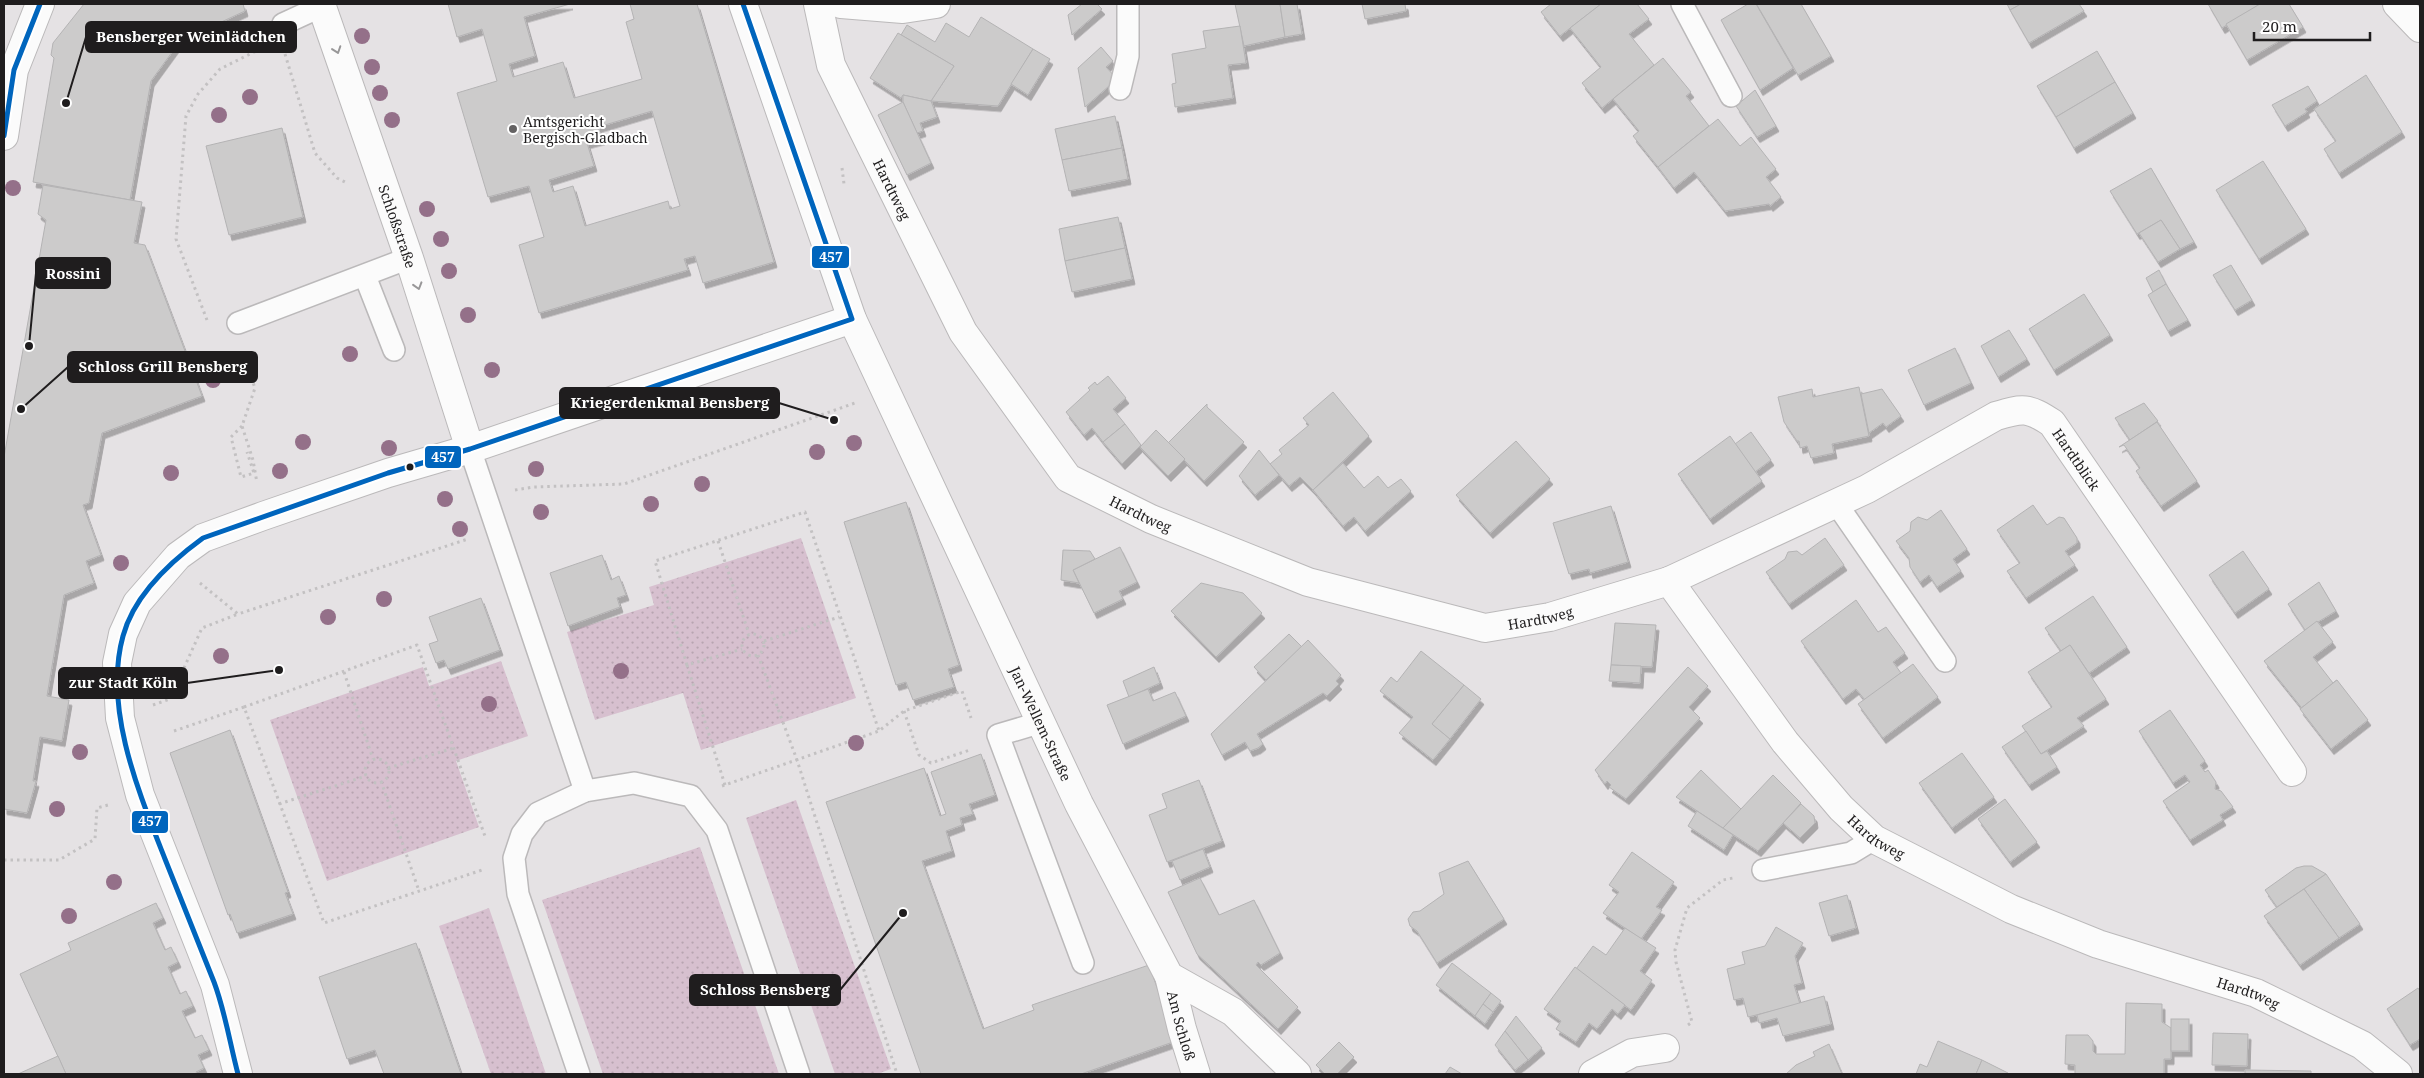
<svg xmlns="http://www.w3.org/2000/svg" width="2424" height="1078" font-family="'Noto Serif',serif">
<style>
.green{fill:url(#green-dots)}
.building{fill:#cccbcb;stroke:#b4b3b4;fill-rule:evenodd;filter:url(#shadow)}
.lines{fill:none;stroke-linecap:round;stroke-linejoin:round}
.lane-casing{stroke:#bbb9ba;stroke-width:24}
.street-casing{stroke:#bbb9ba;stroke-width:30}
.path{stroke:#c3c1c2;stroke-width:3;stroke-dasharray:2.5 4;stroke-linecap:butt}
.lane{stroke:#fbfbfb;stroke-width:21}
.street{stroke:#fbfbfb;stroke-width:28}
.bus-1-casing{stroke:#fff;stroke-width:9}
.bus-1{stroke:#0065bd;stroke-width:5}
.tree{fill:#947089}
.oneway{stroke:#989798}
.poi-dot{fill:#646263;stroke:#fff;stroke-width:2}
.bus-dot{fill:#1f1d1e;stroke:#fff;stroke-width:2}
.labels{text-anchor:middle;dominant-baseline:central;stroke-width:4;stroke-linejoin:round;paint-order:stroke}
.poi-label{font-size:14px;fill:#1f1d1e;stroke:#fff;text-anchor:start}
.street-label{font-size:14px;fill:#1f1d1e;stroke:#fff}
.leader{fill:none;stroke:#1f1d1e;stroke-width:2}
.callout-dot{fill:#1f1d1e;stroke:#fff;stroke-width:2}
.callout{fill:#1f1d1e;stroke:#1f1d1e;stroke-width:2}
.callout-label{font-size:15px;text-anchor:middle;font-weight:bold;fill:#fff}
.line-badge{stroke:#fff;stroke-width:2}
.badge-label{font-size:14px;text-anchor:middle;font-weight:bold;fill:#fff}
</style>
<defs>
<pattern id="green-dots" width="8" height="8" patternUnits="userSpaceOnUse" patternTransform="scale(1.25)"><rect width="8" height="8" fill="#d7c0cf"/><path d="M2 2h.1M6 6h.1" fill="none" stroke="#b8a5b1" stroke-width="1.8" stroke-linecap="round"/></pattern>
<filter id="shadow"><feDropShadow dx="3" dy="5.5" stdDeviation="0" flood-color="#0004"/></filter>
</defs>
<rect width="100%" height="100%" fill="#e5e2e4"/>
<g class="green">
<polygon points="801,538 856,698 701,750 683,693 595,720 567,632 654,605 649,587"/>
<polygon points="501,661 528,736 456,761 479,827 327,881 270,720 423,667 429,686"/>
<polygon points="796,800 891,1069 877,1074 835,1074 746,818"/>
<polygon points="700,847 779,1074 603,1074 542,900"/>
<polygon points="489,908 546,1074 491,1074 439,926"/>
</g>
<g class="building">
<polygon points="84,4 243,4 245,11 204,30 194,22 151,81 130,200 33,182 54,58 51,55 53,43"/>
<path d="M448 4H570L524 17 535 56 509 64 513 77 563 62 574 98 642 79 626 22 634 19 630 4H697L774 262 703 283 695 256 684 259 688 270 539 313 519 245 544 237 529 186 488 197 457 93 497 81 482 29 457 37ZM652 111 680 206 670 209 668 201 585 226 573 186 553 192 549 180 594 166 587 143 602 139 598 127Z"/>
<polygon points="1082,4 1097,4 1102,9 1072,35 1068,15"/>
<polygon points="1235,4 1280,4 1285,37 1244,46"/>
<polygon points="1280,4 1297,4 1302,34 1285,37"/>
<polygon points="1362,4 1405,4 1406,11 1365,19"/>
<polygon points="1551,4 1601,4 1560,36 1541,12"/>
<polygon points="1601,4 1637,4 1649,19 1629,34 1654,65 1602,108 1582,83 1601,67 1570,28"/>
<polygon points="1748,4 1756,4 1793,68 1760,90 1721,20"/>
<polygon points="1760,4 1801,4 1831,56 1798,75 1757,5"/>
<polygon points="2007,4 2021,4 2010,10"/>
<polygon points="2021,4 2079,4 2084,11 2029,43 2010,10"/>
<polygon points="2208,4 2260,4 2222,28"/>
<polygon points="2260,4 2289,4 2303,27 2247,60 2226,24"/>
<polygon points="981,17 1033,49 998,106 931,101 954,66 901,35 907,25 935,42 946,23 969,37"/>
<polygon points="1240,26 1246,63 1228,65 1233,98 1175,107 1172,84 1176,83 1172,54 1206,48 1203,31"/>
<polygon points="898,33 954,66 931,101 903,95 901,98 870,78"/>
<polygon points="1101,47 1113,61 1106,67 1117,79 1085,107 1078,68"/>
<polygon points="1033,49 1050,59 1028,95 1011,84"/>
<polygon points="2097,51 2115,82 2056,117 2037,86"/>
<polygon points="1663,58 1691,92 1686,96 1709,126 1658,167 1633,136 1639,131 1613,99"/>
<polygon points="2366,75 2402,132 2339,173 2324,149 2336,141 2314,109"/>
<polygon points="2115,82 2133,113 2074,148 2056,117"/>
<polygon points="2308,86 2317,101 2305,109 2307,112 2285,126 2272,105"/>
<polygon points="1755,90 1776,126 1757,137 1736,106"/>
<polygon points="903,95 931,101 937,117 920,123 923,131 917,133 903,102"/>
<polygon points="903,102 931,163 907,175 878,115"/>
<polygon points="1115,116 1122,148 1062,160 1055,129"/>
<polygon points="1718,119 1740,146 1751,137 1776,169 1766,177 1781,197 1770,206 1769,204 1725,211 1694,172 1674,188 1658,167"/>
<polygon points="282,128 303,217 229,235 206,146"/>
<polygon points="1122,148 1128,179 1069,191 1062,160"/>
<polygon points="2263,161 2306,229 2259,259 2216,190"/>
<polygon points="2151,168 2194,242 2180,249 2161,220 2137,234 2110,191"/>
<polygon points="43,185 142,202 134,243 145,245 202,396 102,433 89,503 83,505 101,555 86,561 94,583 64,595 47,696 69,700 62,741 40,737 33,781 36,781 27,813 4,809 4,457 46,220 38,214"/>
<polygon points="1118,217 1125,248 1065,261 1059,229"/>
<polygon points="2161,220 2180,249 2158,262 2139,233"/>
<polygon points="1125,248 1132,279 1072,292 1065,261"/>
<polygon points="2231,265 2252,300 2235,310 2213,275"/>
<polygon points="2159,270 2166,284 2153,292 2146,278"/>
<polygon points="2166,284 2188,320 2168,331 2148,295"/>
<polygon points="2084,294 2110,335 2054,370 2029,329"/>
<polygon points="2009,330 2027,359 1998,377 1981,346"/>
<polygon points="1955,348 1971,383 1924,405 1908,370"/>
<polygon points="1108,376 1126,398 1113,409 1125,424 1103,442 1092,428 1084,435 1066,412 1090,390 1088,388 1095,382 1097,385"/>
<polygon points="1859,387 1869,436 1832,444 1834,453 1811,458 1807,446 1800,448 1799,441 1797,441 1784,422 1778,397 1812,389 1813,397"/>
<polygon points="1882,389 1901,416 1886,427 1883,423 1869,433 1861,394"/>
<polygon points="1333,392 1369,436 1313,490 1300,477 1289,486 1270,464 1282,454 1279,450 1309,425 1303,418"/>
<polygon points="2144,403 2158,421 2130,440 2115,418"/>
<polygon points="1207,404 1207,407 1244,442 1204,481 1168,443"/>
<polygon points="2157,422 2197,481 2161,506 2136,471 2140,468 2124,445 2119,447"/>
<polygon points="1125,424 1141,445 1122,464 1103,442"/>
<polygon points="1156,430 1185,459 1168,476 1140,447"/>
<polygon points="1751,432 1771,460 1755,472 1735,444"/>
<polygon points="1730,436 1762,481 1710,519 1678,474"/>
<polygon points="1516,441 1550,479 1490,533 1456,495"/>
<polygon points="1259,450 1279,475 1255,495 1239,476"/>
<polygon points="1343,463 1364,488 1378,476 1388,488 1401,479 1411,491 1365,531 1354,517 1343,526 1313,490"/>
<polygon points="906,502 959,665 948,669 954,687 913,700 906,682 896,685 844,522"/>
<polygon points="2033,505 2047,525 2059,517 2064,518 2077,538 2077,543 2065,551 2075,565 2026,598 2007,571 2020,563 1997,530"/>
<polygon points="1611,506 1628,562 1590,573 1589,569 1569,574 1553,523"/>
<polygon points="1941,510 1967,549 1953,559 1961,571 1937,587 1929,575 1920,582 1910,567 1909,558 1896,541 1910,531 1911,522 1918,517 1927,520"/>
<polygon points="1825,538 1844,565 1789,604 1766,572 1785,559 1788,552 1797,551 1802,555"/>
<polygon points="1120,547 1137,582 1119,591 1123,599 1094,613 1073,570"/>
<polygon points="1063,550 1090,551 1095,559 1073,570 1079,583 1061,580"/>
<polygon points="2243,551 2269,589 2235,613 2209,575"/>
<polygon points="602,555 611,580 619,576 626,595 617,598 620,607 568,626 550,573"/>
<polygon points="2319,582 2336,611 2305,630 2288,604"/>
<polygon points="1201,583 1243,593 1262,613 1216,657 1171,611"/>
<polygon points="2093,596 2127,647 2089,673 2070,645 2061,651 2045,628"/>
<polygon points="481,598 500,650 448,669 444,660 436,663 429,644 438,641 429,617"/>
<polygon points="1856,600 1878,632 1886,627 1905,653 1893,662 1901,673 1865,700 1856,689 1843,699 1801,641"/>
<polygon points="2317,621 2333,642 2313,657 2333,683 2337,680 2300,709 2301,707 2264,661"/>
<polygon points="1615,623 1656,625 1652,667 1611,665"/>
<polygon points="1289,634 1302,647 1266,680 1254,667"/>
<polygon points="1308,640 1341,675 1336,681 1339,684 1327,696 1323,693 1257,734 1263,744 1258,748 1250,751 1245,742 1222,755 1211,734"/>
<polygon points="2070,645 2106,699 2077,718 2084,726 2041,754 2022,726 2052,707 2028,672"/>
<polygon points="1421,651 1464,685 1432,724 1450,739 1433,760 1399,733 1413,717 1380,691 1391,677 1397,682"/>
<polygon points="1913,664 1938,697 1883,738 1858,704"/>
<polygon points="1611,665 1641,666 1640,683 1609,681"/>
<polygon points="1154,667 1160,683 1129,697 1123,681"/>
<polygon points="1688,667 1708,686 1689,707 1700,718 1626,799 1609,787 1611,785 1607,781 1605,784 1595,770"/>
<polygon points="2337,680 2368,720 2331,749 2300,709"/>
<polygon points="1464,685 1481,699 1450,739 1432,724"/>
<polygon points="1148,689 1153,701 1175,692 1186,716 1123,744 1107,705"/>
<polygon points="2170,710 2205,761 2200,765 2205,772 2208,770 2216,782 2215,789 2221,791 2233,807 2220,815 2223,820 2190,840 2163,801 2190,782 2185,775 2173,783 2139,731"/>
<polygon points="230,730 288,892 285,893 293,914 237,933 230,914 228,915 170,753"/>
<polygon points="2026,731 2041,754 2047,751 2057,767 2029,785 2002,747"/>
<polygon points="1962,753 1994,797 1952,828 1919,783"/>
<polygon points="981,754 995,795 969,804 973,814 960,818 962,825 946,831 952,851 922,861 983,1029 1034,1010 1032,1005 1149,965 1176,1041 1081,1074 921,1074 826,802 924,768 940,816 946,814 931,772"/>
<polygon points="1701,770 1741,809 1723,828 1676,797"/>
<polygon points="1773,775 1801,803 1758,851 1723,828"/>
<polygon points="1199,780 1222,841 1167,862 1149,815 1167,808 1162,794"/>
<polygon points="2005,799 2037,842 2010,862 1978,819"/>
<polygon points="1801,804 1814,816 1815,823 1800,838 1783,823"/>
<polygon points="1697,811 1733,835 1724,850 1688,826"/>
<polygon points="1203,849 1210,867 1180,880 1172,861"/>
<polygon points="1632,852 1674,882 1656,907 1662,910 1641,939 1603,913 1619,892 1609,885"/>
<polygon points="1468,861 1504,919 1437,963 1417,931 1410,926 1408,919 1413,912 1420,911 1444,894 1439,873"/>
<polygon points="2304,866 2312,866 2326,874 2277,907 2265,890 2296,868"/>
<polygon points="2326,874 2360,924 2339,938 2304,889"/>
<polygon points="1200,878 1219,915 1254,900 1280,953 1261,965 1258,962 1256,965 1298,1007 1278,1029 1197,954 1168,892"/>
<polygon points="2304,889 2339,938 2300,965 2264,916"/>
<polygon points="1847,895 1856,928 1829,936 1819,903"/>
<polygon points="156,903 163,918 153,923 165,950 171,947 178,962 168,967 180,994 186,991 193,1006 182,1011 195,1038 202,1035 209,1050 198,1055 204,1068 196,1072 197,1074 66,1074 20,974 71,950 68,943"/>
<polygon points="1776,927 1803,943 1795,956 1802,983 1794,985 1800,1004 1748,1017 1743,998 1734,1000 1727,969 1745,964 1742,952 1765,946"/>
<polygon points="1625,928 1656,948 1640,971 1652,980 1631,1010 1576,969 1593,946 1606,955"/>
<polygon points="416,943 461,1074 384,1074 375,1050 347,1059 319,977"/>
<polygon points="1452,963 1491,993 1475,1016 1436,985"/>
<polygon points="1575,967 1625,1005 1618,1014 1612,1009 1597,1029 1589,1023 1576,1042 1556,1029 1561,1021 1544,1009"/>
<polygon points="2418,988 2420,991 2420,1039 2410,1045 2387,1009"/>
<polygon points="1491,993 1501,1001 1493,1012 1483,1004"/>
<polygon points="1824,996 1831,1024 1783,1036 1777,1018 1759,1023 1757,1015"/>
<polygon points="2126,1003 2162,1004 2162,1022 2171,1028 2171,1059 2164,1059 2164,1074 2075,1074 2075,1065 2065,1064 2066,1035 2088,1035 2093,1041 2093,1051 2096,1054 2125,1054"/>
<polygon points="1483,1004 1493,1012 1485,1024 1475,1016"/>
<polygon points="1516,1016 1542,1048 1528,1060 1505,1031"/>
<rect x="2171" y="1019" width="18" height="32"/>
<polygon points="1505,1031 1528,1060 1515,1070 1495,1045"/>
<polygon points="2213,1033 2248,1034 2247,1066 2212,1065"/>
<polygon points="1938,1041 1982,1060 1976,1074 1916,1074 1920,1064 1927,1067"/>
<polygon points="1339,1042 1354,1057 1337,1074 1325,1074 1316,1065"/>
<polygon points="1829,1044 1842,1074 1786,1074 1796,1065 1815,1056 1813,1052"/>
<polygon points="58,1056 66,1074 18,1074"/>
<polygon points="1982,1060 2008,1073 2008,1074 1976,1074"/>
<polygon points="1450,1067 1462,1074 1445,1074"/>
<polygon points="2245,1070 2311,1071 2311,1074 2245,1074"/>
</g>
<g class="lines">
<g class="lane-casing">
<g id="lane">
<polyline points="1682,4 1731,96"/>
<polyline points="283,24 322,6"/>
<polyline points="1120,89 1128,56 1128,4"/>
<polyline points="365,276 394,350"/>
<polyline points="238,323 409,258"/>
<polyline points="470,449 585,791"/>
<polyline points="1836,503 1945,661"/>
<polyline points="1042,722 998,735 1083,963"/>
<polyline points="1763,870 1851,853 1874,839"/>
<polyline points="579,1074 518,894 514,858 522,834 538,813 585,791 634,783 691,796 717,830 799,1074"/>
</g>
</g>
<g class="street-casing">
<g id="street">
<path id="s1" d="M321 4 409 258 470 449"/>
<path id="s2" d="M743 4 852 319 1079 804 1169 976 1233 1012 1297 1074"/>
<path id="s3" d="M818 4 831 65 963 332 1068 478 1151 519 1308 582 1485 628 1550 617 1669 581 1785 742 1841 808 1874 839 2011 909 2098 944 2256 993 2362 1045 2398 1074"/>
<polyline points="841,4 903,9 936,4"/>
<polyline points="2397,4 2420,28"/>
<polyline points="4,136 14,70 40,4"/>
<path id="s4" d="M1669 581 1867 489 1996 416C2023 408 2028 407 2052 423L2292 772"/>
<path id="s5" d="M1169 976 1182 1029 1196 1074"/>
<polyline points="238,1074 215,985 140,795 120,718 117,663 123,634 137,603 178,556 203,538 263,516 388,473 470,449 852,319"/>
<polyline points="1593,1074 1632,1053 1665,1048"/>
</g>
</g>
<g class="path">
<polyline points="285,54 315,153 337,178 345,182"/>
<polyline points="842,168 844,184"/>
<polyline points="207,320 176,239 186,116 198,94 220,69 264,47"/>
<polyline points="242,353 255,388 242,426 253,460 257,483"/>
<polyline points="242,426 231,437 241,477 254,473 247,452"/>
<polyline points="515,490 534,487 624,484 855,403"/>
<polyline points="718,541 749,634"/>
<polyline points="200,583 238,614 468,539"/>
<circle cx="753" cy="645" r="11"/>
<polyline points="764,641 839,617"/>
<polyline points="758,655 797,760 897,1074"/>
<polyline points="687,665 655,561 805,512 879,731"/>
<polyline points="344,672 373,759"/>
<polyline points="153,705 170,699 202,628 238,614"/>
<polyline points="244,707 417,645 486,839"/>
<polyline points="904,711 919,755 931,763 970,750"/>
<polyline points="174,731 244,707 324,923 485,869"/>
<circle cx="377" cy="771" r="12"/>
<polyline points="388,768 454,748"/>
<polyline points="381,781 419,891"/>
<polyline points="725,785 687,665 742,649"/>
<polyline points="722,786 879,731 904,711 962,691 971,718"/>
<polyline points="279,804 366,776"/>
<polyline points="4,860 59,860 95,839 97,808 108,805"/>
<polyline points="1688,1025 1692,1022 1676,962 1675,950 1687,908 1723,880 1733,878"/>
</g>
<use href="#lane" class="lane"/>
<use href="#street" class="street"/>
<g class="bus-1-casing">
<g id="bus-1">
<polyline points="4,136 14,70 40,4"/>
<path d="M238 1074C230 1044 225 1011 214 982 198 941 181 900 165 859 139 793 103 708 123 636 134 595 170 562 203 538L388 473 470 449 852 319 743 4"/>
</g>
</g>
<use href="#bus-1" class="bus-1"/>
</g>
<g class="tree">
<circle cx="362" cy="36" r="8"/>
<circle cx="372" cy="67" r="8"/>
<circle cx="380" cy="93" r="8"/>
<circle cx="250" cy="97" r="8"/>
<circle cx="219" cy="115" r="8"/>
<circle cx="392" cy="120" r="8"/>
<circle cx="13" cy="188" r="8"/>
<circle cx="427" cy="209" r="8"/>
<circle cx="441" cy="239" r="8"/>
<circle cx="449" cy="271" r="8"/>
<circle cx="468" cy="315" r="8"/>
<circle cx="350" cy="354" r="8"/>
<circle cx="492" cy="370" r="8"/>
<circle cx="213" cy="380" r="8"/>
<circle cx="303" cy="442" r="8"/>
<circle cx="854" cy="443" r="8"/>
<circle cx="389" cy="448" r="8"/>
<circle cx="817" cy="452" r="8"/>
<circle cx="536" cy="469" r="8"/>
<circle cx="280" cy="471" r="8"/>
<circle cx="171" cy="473" r="8"/>
<circle cx="702" cy="484" r="8"/>
<circle cx="445" cy="499" r="8"/>
<circle cx="651" cy="504" r="8"/>
<circle cx="541" cy="512" r="8"/>
<circle cx="460" cy="529" r="8"/>
<circle cx="121" cy="563" r="8"/>
<circle cx="384" cy="599" r="8"/>
<circle cx="328" cy="617" r="8"/>
<circle cx="221" cy="656" r="8"/>
<circle cx="621" cy="671" r="8"/>
<circle cx="489" cy="704" r="8"/>
<circle cx="856" cy="743" r="8"/>
<circle cx="80" cy="752" r="8"/>
<circle cx="57" cy="809" r="8"/>
<circle cx="114" cy="882" r="8"/>
<circle cx="69" cy="916" r="8"/>
</g>
<defs><path id="oneway-chevron" d="M-2-3.5L2.5 0L-2 3.5" fill="none" stroke-width="1.6" stroke-linecap="round" stroke-linejoin="round" transform="scale(1.25)"/></defs>
<g class="oneway">
<use href="#oneway-chevron" transform="translate(337 50) rotate(71)"/>
<use href="#oneway-chevron" transform="translate(418 286) rotate(73)"/>
</g>
<circle class="poi-dot" cx="513" cy="129" r="5"/>
<circle class="bus-dot" cx="410" cy="467" r="4.5"/>
<g class="labels">
<g class="poi-label">
<text x="523" y="121">Amtsgericht<tspan x="523" dy="16">Bergisch-Gladbach</tspan></text>
</g>
<g class="street-label">
<text stroke="none"><textPath href="#s3" startOffset="201">Hardtweg</textPath></text>
<text stroke="none"><textPath href="#s1" startOffset="235">Schloßstraße</textPath></text>
<text stroke="none"><textPath href="#s4" startOffset="470">Hardtblick</textPath></text>
<text stroke="none"><textPath href="#s3" startOffset="621">Hardtweg</textPath></text>
<text stroke="none"><textPath href="#s3" startOffset="1041">Hardtweg</textPath></text>
<text stroke="none"><textPath href="#s2" startOffset="780">Jan-Wellem-Straße</textPath></text>
<text stroke="none"><textPath href="#s3" startOffset="1506">Hardtweg</textPath></text>
<text stroke="none"><textPath href="#s3" startOffset="1911">Hardtweg</textPath></text>
<text stroke="none"><textPath href="#s5" startOffset="51">Am Schloß</textPath></text>
</g>
</g>
<path class="leader" d="M66 103L86 37M29 346L36 273M21 409L68 367M834 420L779 403M279 670L187 683M903 913L840 990"/>
<g class="callout-dot">
<circle cx="66" cy="103" r="5"/>
<circle cx="29" cy="346" r="5"/>
<circle cx="21" cy="409" r="5"/>
<circle cx="834" cy="420" r="5"/>
<circle cx="279" cy="670" r="5"/>
<circle cx="903" cy="913" r="5"/>
</g>
<g class="callout">
<rect x="86" y="22" width="210" height="30" rx="5"/>
<rect x="36" y="258" width="74" height="30" rx="5"/>
<rect x="68" y="352" width="189" height="30" rx="5"/>
<rect x="560" y="388" width="219" height="30" rx="5"/>
<rect x="59" y="668" width="128" height="30" rx="5"/>
<rect x="690" y="975" width="150" height="30" rx="5"/>
</g>
<g class="callout-label">
<text x="191" y="42">Bensberger Weinlädchen</text>
<text x="73" y="279">Rossini</text>
<text x="163" y="372">Schloss Grill Bensberg</text>
<text x="670" y="408">Kriegerdenkmal Bensberg</text>
<text x="123" y="688">zur Stadt Köln</text>
<text x="765" y="995">Schloss Bensberg</text>
</g>
<g class="line-badge">
<rect x="811" y="245" width="39" height="24" rx="5" fill="#0065bd"/>
<rect x="424" y="445" width="38" height="24" rx="5" fill="#0065bd"/>
<rect x="131" y="810" width="38" height="24" rx="5" fill="#0065bd"/>
</g>
<g class="badge-label">
<text x="831" y="262">457</text>
<text x="443" y="462">457</text>
<text x="150" y="826">457</text>
</g>
<rect width="2424" height="1078" fill="none" stroke="#1f1d1e" stroke-width="10"/>
<path d="M2254 32v8h116v-8" fill="none" stroke="#1f1d1e" stroke-width="2.5"/>
<text x="2262" y="32" font-size="15" fill="#1f1d1e" stroke="#ffffff" stroke-width="4" paint-order="stroke">20 m</text>
</svg>
